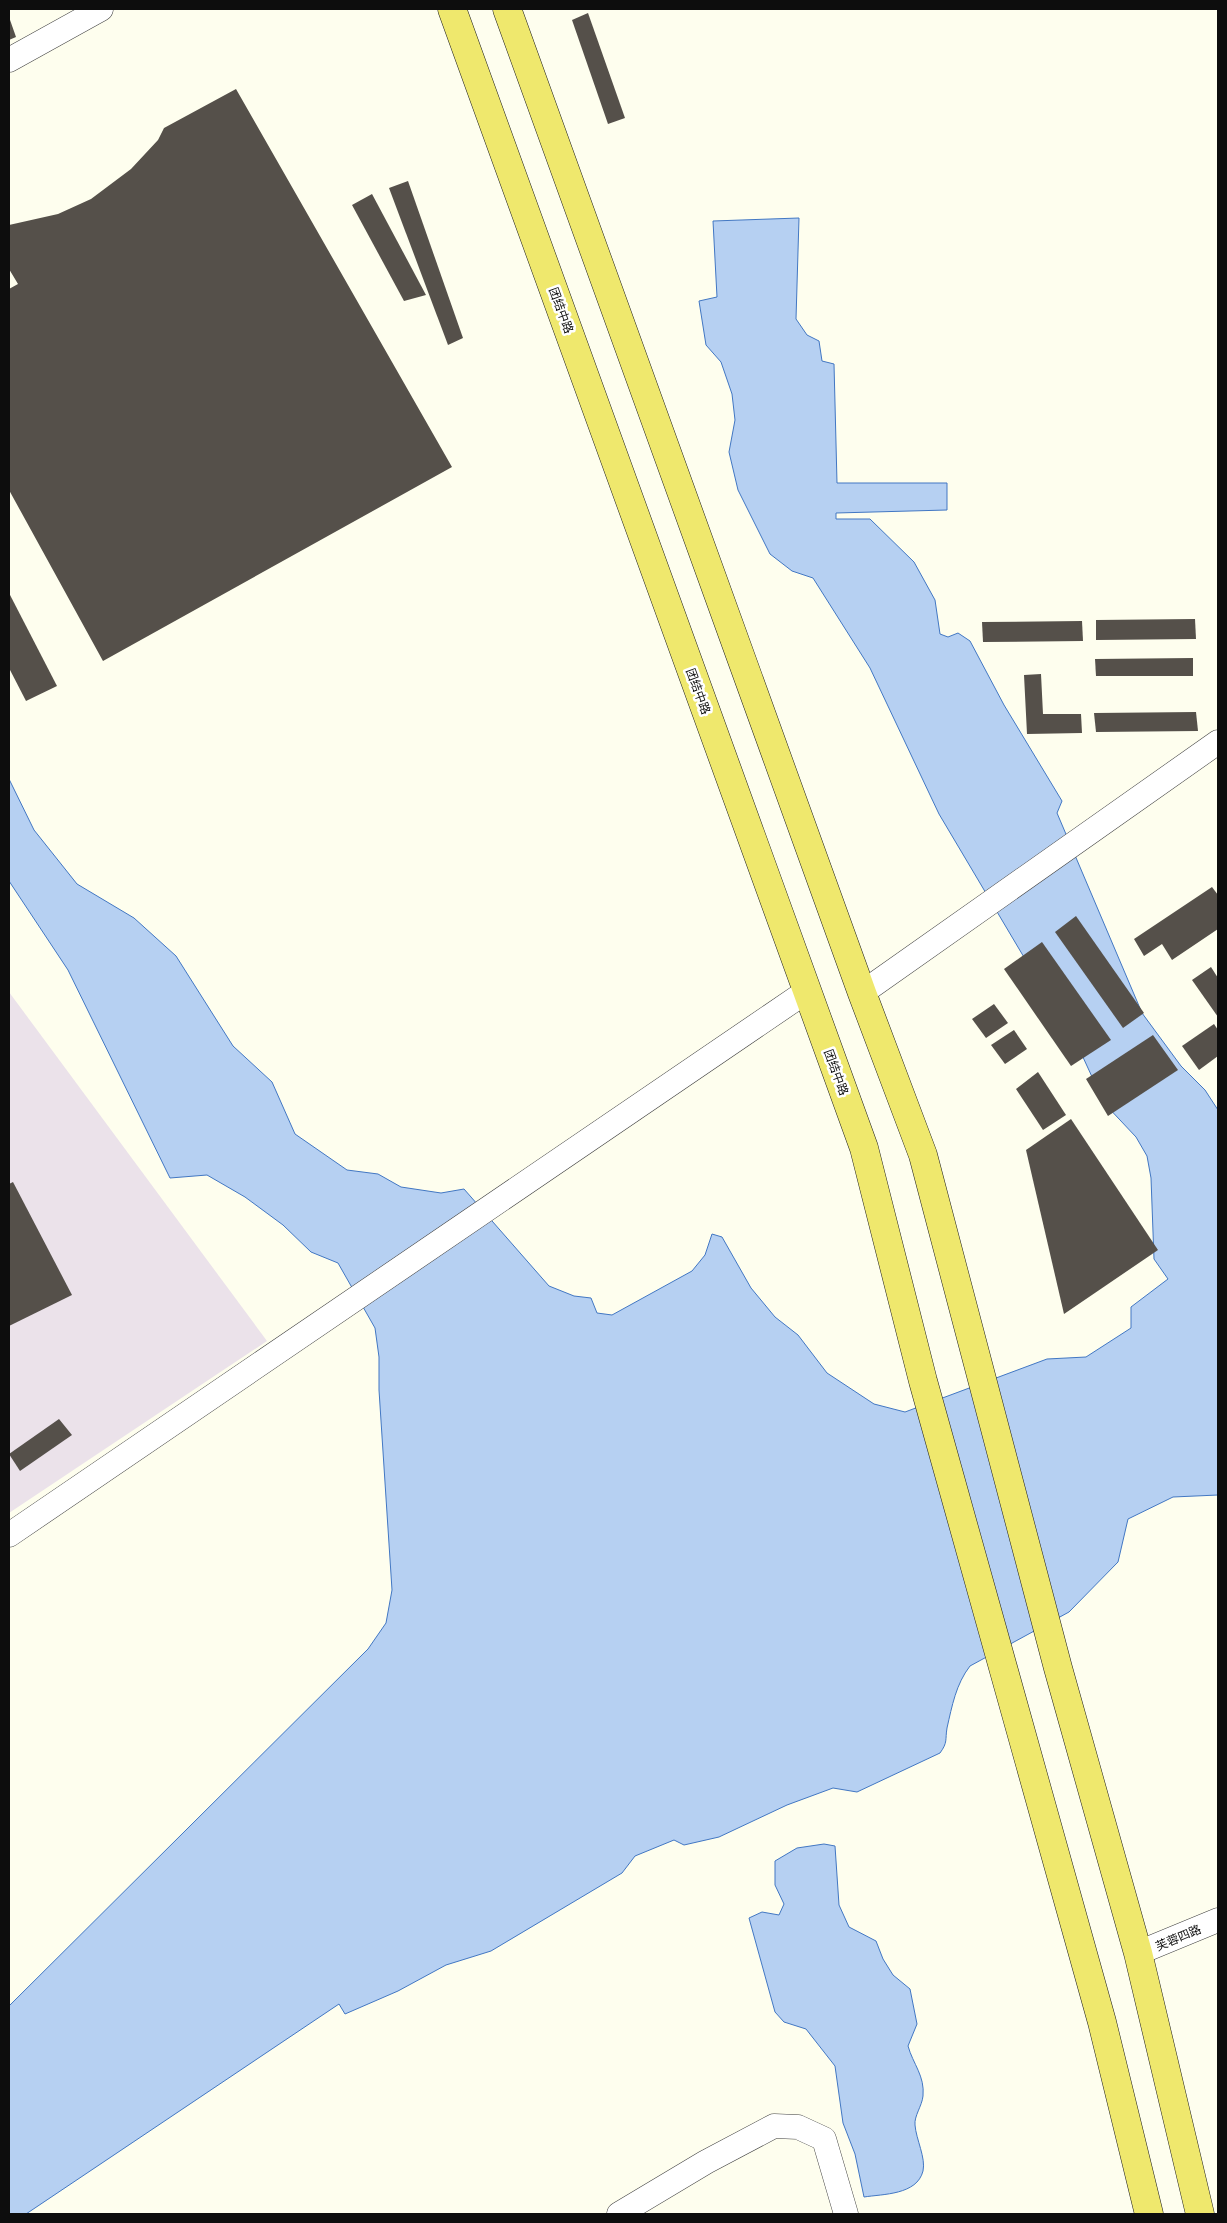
<svg xmlns="http://www.w3.org/2000/svg" width="1227" height="2223" font-family="'Playfair Display','Noto Sans SC',serif">
<style>
.industrial{fill:#ebe2ea}
.water{fill:#b6d0f2;stroke:#4277c3}
.building{fill:#55504a}
.lines{fill:none;stroke-linecap:round;stroke-linejoin:round}
.minor-casing{stroke:#404040;stroke-width:25}
.major-casing{stroke:#1e1e1e;stroke-width:29}
.minor{stroke:#fff;stroke-width:24}
.major{stroke:#efe86d;stroke-width:28}
.labels{text-anchor:middle;dominant-baseline:central;stroke-width:5;stroke-linejoin:round;paint-order:stroke}
.street-label{font-size:12px;fill:#0d0d0d;stroke:#fff}
</style>
<rect width="100%" height="100%" fill="#fefeee"/>
<polygon class="industrial" points="9,992 267,1341 9,1513"/>
<g class="water">
<path d="M799 218 796 319 807 335 819 341 822 361 834 364 837 483H947V510L836 513V519H870L914 562 935 600 940 634 948 637 958 633 970 641 1004 705 1062 801 1057 813 1142 1013 1181 1066 1205 1090 1218 1110V1495L1173 1497 1128 1519 1118 1562 1069 1612 970 1666C956 1684 952 1706 947 1728 945 1740 948 1742 940 1753L857 1792 833 1788 787 1805 719 1837 684 1845 674 1840 635 1856 622 1873 491 1951 446 1965 398 1991 345 2014 339 2004 26 2214H9V2006L368 1649 386 1623 392 1590 379 1390V1357L375 1328 338 1263 311 1252 283 1225 245 1197 207 1175 170 1178 68 970 9 881V779L34 830 77 884 134 918 176 956 233 1046 272 1082 295 1134 347 1170 378 1174 401 1187 441 1193 464 1189 549 1286 574 1296 591 1298 597 1313 612 1315 692 1271 705 1255 712 1234 722 1237 751 1288 775 1317 798 1335 827 1373 874 1404 905 1412 1047 1359 1086 1357 1131 1328V1307L1168 1279 1154 1259 1151 1178 1147 1156 1136 1137 1104 1103 1082 1055 939 814 870 668 813 578 792 571 770 554 738 490 729 452 735 420 732 394 721 362 706 345 699 301 717 297 713 221Z"/>
<path d="M824 1844 835 1846 839 1905 849 1927 876 1941 883 1959 893 1975 910 1989 917 2024 908 2046C913 2064 925 2076 923 2096 922 2106 914 2116 915 2125 916 2139 926 2158 923 2171 917 2195 883 2194 864 2197L855 2154 843 2123 835 2066 806 2029 784 2022 775 2012 749 1918 762 1912 779 1915 784 1904 775 1885V1861L797 1848Z"/>
</g>
<g class="building">
<polygon points="588,13 625,118 608,124 572,20"/>
<polygon points="9,17 16,37 9,40"/>
<polygon points="236,89 452,467 103,661 9,490 9,289 18,284 9,269 9,225 58,214 91,199 131,169 158,140 164,128"/>
<polygon points="408,181 463,338 448,345 389,188"/>
<polygon points="372,194 426,295 404,301 352,205"/>
<polygon points="9,593 57,686 26,701 9,668"/>
<polygon points="1195,619 1196,639 1096,640 1096,620"/>
<polygon points="1082,621 1083,641 983,642 982,622"/>
<polygon points="1193,658 1193,676 1096,676 1095,659"/>
<polygon points="1041,674 1043,714 1081,714 1082,733 1027,734 1024,675"/>
<polygon points="1196,712 1198,731 1096,732 1094,713"/>
<polygon points="1212,887 1218,895 1218,929 1172,960 1162,944 1144,956 1134,939"/>
<polygon points="1076,916 1144,1013 1123,1028 1055,932"/>
<polygon points="1042,942 1111,1040 1071,1066 1004,969"/>
<polygon points="1211,967 1218,978 1218,1017 1192,980"/>
<polygon points="994,1004 1008,1023 986,1038 972,1019"/>
<polygon points="1214,1024 1218,1030 1218,1056 1199,1070 1182,1046"/>
<polygon points="1014,1030 1027,1049 1005,1064 991,1045"/>
<polygon points="1153,1035 1178,1070 1108,1116 1086,1079"/>
<polygon points="1038,1072 1066,1115 1043,1130 1016,1089"/>
<polygon points="1071,1119 1158,1250 1064,1314 1026,1150"/>
<polygon points="13,1182 72,1295 9,1326 9,1184"/>
<polygon points="59,1419 72,1435 20,1471 9,1454"/>
</g>
<g class="lines">
<g class="minor-casing">
<g id="minor">
<polyline points="9,60 101,9"/>
<polyline points="862,993 1218,742"/>
<polyline points="9,1535 807,991"/>
<polyline points="1138,1953 1218,1920"/>
<polyline points="619,2214 706,2162 774,2126 798,2127 824,2139 846,2214"/>
</g>
</g>
<g class="major-casing">
<g id="major">
<polyline points="452,9 864,1148 923,1381 1102,2022 1149,2214"/>
<polyline points="507,9 862,993 923,1155 1058,1668 1138,1953 1200,2214"/>
</g>
</g>
<use href="#minor" class="minor"/>
<use href="#major" class="major"/>
</g>
<g class="labels">
<g class="street-label">
<text transform="translate(562 310) rotate(70)">团结中路</text>
<text transform="translate(699 691) rotate(70)">团结中路</text>
<text transform="translate(837 1072) rotate(70)">团结中路</text>
<text transform="translate(1178 1937) rotate(-23)">芙蓉四路</text>
</g>
</g>
<rect width="1227" height="2223" fill="none" stroke="#0d0d0d" stroke-width="20"/>
</svg>
